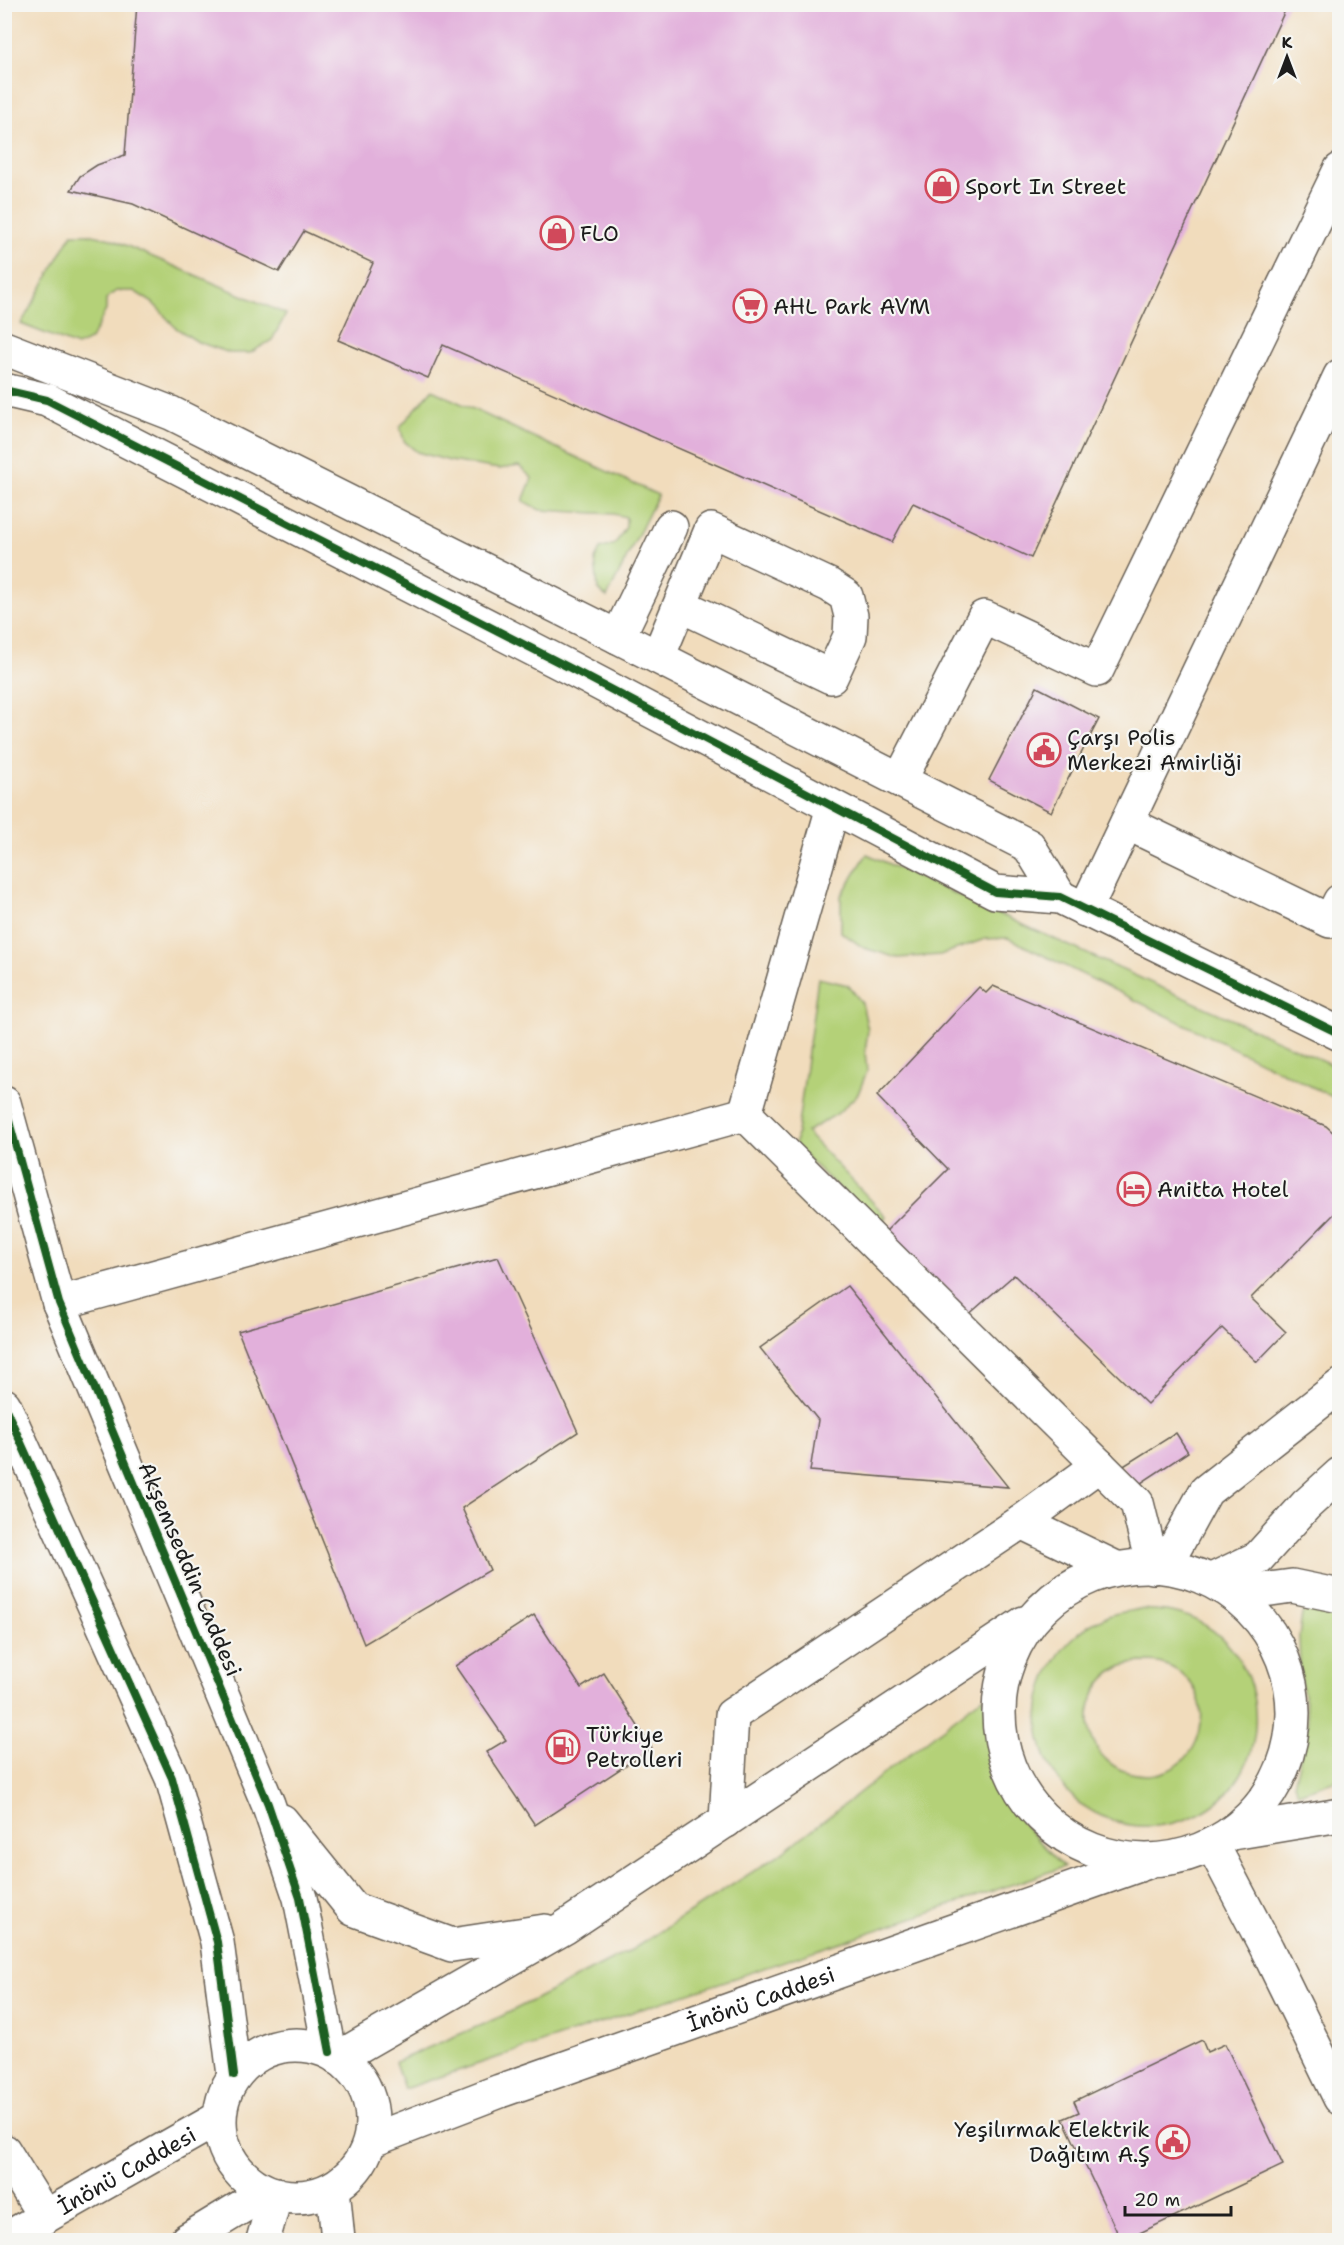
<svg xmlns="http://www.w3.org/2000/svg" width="1344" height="2245" font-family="'Shantell Sans',sans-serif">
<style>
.green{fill:#b4d178;stroke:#68764a;stroke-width:1.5;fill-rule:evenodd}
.building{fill:#e2b0db}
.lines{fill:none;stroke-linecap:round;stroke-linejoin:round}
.minor-casing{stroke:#675f54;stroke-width:36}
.major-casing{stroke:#675f54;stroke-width:36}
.minor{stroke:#fff;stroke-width:33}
.major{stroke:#fff;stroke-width:33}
.cycleway-casing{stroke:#f6f6f2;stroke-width:11}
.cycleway{stroke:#1b5e20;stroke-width:8}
.labels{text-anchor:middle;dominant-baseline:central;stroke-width:4.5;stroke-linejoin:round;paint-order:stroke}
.poi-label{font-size:22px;fill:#1c1c1c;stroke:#f6f6f2;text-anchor:start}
.street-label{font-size:22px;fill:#1c1c1c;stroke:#f6f6f2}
</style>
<rect width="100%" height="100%" fill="#f6f6f2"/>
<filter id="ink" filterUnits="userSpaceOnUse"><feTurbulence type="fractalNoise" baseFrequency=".0167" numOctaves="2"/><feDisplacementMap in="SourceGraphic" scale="12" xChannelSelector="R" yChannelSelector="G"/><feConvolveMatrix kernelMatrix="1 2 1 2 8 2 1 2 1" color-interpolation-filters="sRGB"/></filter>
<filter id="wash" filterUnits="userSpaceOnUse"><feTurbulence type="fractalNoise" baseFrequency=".008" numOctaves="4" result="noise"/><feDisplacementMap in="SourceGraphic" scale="24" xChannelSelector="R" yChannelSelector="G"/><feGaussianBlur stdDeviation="1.35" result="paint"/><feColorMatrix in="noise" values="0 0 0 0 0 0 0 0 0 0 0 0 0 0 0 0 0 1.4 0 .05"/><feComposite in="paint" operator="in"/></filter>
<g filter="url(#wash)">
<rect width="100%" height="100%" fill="#f1dcbc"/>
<g class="green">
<polygon points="72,234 88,234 111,239 286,314 272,340 250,353 230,353 198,342 176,328 153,303 134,291 116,291 106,299 106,310 91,339 77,346 21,324"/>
<polygon points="432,390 658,495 607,597 598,590 595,559 600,549 615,544 626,527 626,517 613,514 540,510 523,501 532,478 519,466 499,469 450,461 417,452 404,441 400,427"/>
<polygon points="867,854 1339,1068 1339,1100 1008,938 985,939 940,955 898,958 864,948 841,932 841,896"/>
<polygon points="818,978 848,985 862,1003 868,1030 865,1052 867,1071 858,1094 837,1114 806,1132 886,1216 880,1226 795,1147"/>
<polygon points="1310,1606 1339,1614 1339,1779 1298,1793 1294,1784 1308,1723 1300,1670 1299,1637 1302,1614"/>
<path d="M1139 1609C1149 1610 1161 1610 1171 1612 1276 1634 1286 1786 1184 1820 1162 1827 1140 1829 1117 1822 1084 1812 1060 1790 1046 1758 1023 1703 1053 1637 1108 1616 1118 1612 1129 1612 1139 1609ZM1141 1662C1147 1662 1154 1662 1159 1663 1232 1682 1204 1794 1127 1772 1113 1768 1100 1756 1094 1743 1081 1714 1094 1678 1123 1666 1129 1664 1135 1663 1141 1662Z"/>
<polygon points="984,1696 995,1764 1022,1823 1064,1867 404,2089 395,2062 502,2016 633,1949 783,1852"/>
</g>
<g id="blocks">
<g class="building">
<polygon points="137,4 1288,4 1031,558 913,503 892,542 443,345 428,378 338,340 373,263 304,231 279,272 133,204 71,190 80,176 97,165 125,155"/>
<polygon points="1037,687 1099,719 1051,812 989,780"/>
<polygon points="993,986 1326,1126 1337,1136 1340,1140 1340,1208 1251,1298 1286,1332 1257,1362 1222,1328 1147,1404 1014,1275 967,1316 884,1233 948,1169 877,1096 979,987 986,993"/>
<polygon points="498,1257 578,1432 462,1508 490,1570 364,1644 238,1331"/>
<polygon points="847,1286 1008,1487 810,1471 818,1420 760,1348"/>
<polygon points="1176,1433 1188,1452 1135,1487 1122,1467"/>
<polygon points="534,1615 581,1688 604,1673 652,1748 535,1825 486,1752 506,1740 455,1666"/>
<polygon points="1202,2040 1207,2052 1225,2044 1283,2165 1125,2240 1121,2240 1063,2119 1079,2112 1074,2101"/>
</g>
</g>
</g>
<g filter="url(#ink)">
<use href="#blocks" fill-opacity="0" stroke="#675f54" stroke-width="1.5"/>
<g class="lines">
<g class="minor-casing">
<g id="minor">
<polyline points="4,348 171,413 618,637 1029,846 1060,897"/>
<polyline points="4,390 47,400 570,668 995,892 1060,897 1340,1034"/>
<polyline points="618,637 671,527"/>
<polyline points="658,657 711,530 829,585 846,596 851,616 850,636 831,677 680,605"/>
<polyline points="900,780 984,617 1097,670 1340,170"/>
<polyline points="833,807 745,1114 1137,1503 1153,1567"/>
<polyline points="1127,823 1330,921 1340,901"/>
<polyline points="1085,910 1340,376"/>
<polyline points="59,1303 745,1114"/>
<polyline points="1021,1522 1099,1465"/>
<polyline points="1165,1566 1206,1491 1340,1386"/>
<polyline points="1212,1580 1258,1558 1306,1505 1340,1474"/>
<polyline points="726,1821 732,1715 1021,1522 1116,1568"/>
<polyline points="1212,1844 1267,1949 1340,2098"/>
<polyline points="4,2151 45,2217"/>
</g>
</g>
<g class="major-casing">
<g id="major">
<polyline points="4,1103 59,1303 268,1804 300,1898 330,2052"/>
<polyline points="4,1405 172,1778 217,1942 234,2075"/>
<circle cx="1146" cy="1713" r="147"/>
<polyline points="1234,1594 1292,1586 1340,1596"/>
<polyline points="282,1821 353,1909 452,1945 545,1931"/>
<polyline points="1232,1833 1340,1815"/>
<circle cx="296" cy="2121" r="76"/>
<polyline points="338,2058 564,1928 1024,1623"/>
<path id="s1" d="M370 2141 500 2091 1145 1863"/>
<polyline points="333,2188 338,2240"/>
<path id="s2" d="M4 2240 219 2118"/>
<polyline points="187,2240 266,2192"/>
<polyline points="263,2240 276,2194"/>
</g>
</g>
<use href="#minor" class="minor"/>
<use href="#major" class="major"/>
<g class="cycleway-casing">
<g id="cycleway">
<polyline points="4,390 47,400 570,668 995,892 1060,897 1340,1034"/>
<polyline points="4,1103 59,1303 268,1804 300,1898 330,2052"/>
<polyline points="4,1405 172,1778 217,1942 234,2075"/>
</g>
</g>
<use href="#cycleway" class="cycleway"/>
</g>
</g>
<defs>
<g id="shop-ring" transform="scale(1.725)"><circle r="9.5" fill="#f6f6f2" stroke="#d1495b" stroke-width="1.5"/><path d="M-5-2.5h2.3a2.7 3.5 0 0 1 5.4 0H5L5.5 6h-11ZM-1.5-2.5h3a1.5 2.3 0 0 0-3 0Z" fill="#d1495b"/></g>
<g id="supermarket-ring" transform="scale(1.725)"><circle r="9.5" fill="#f6f6f2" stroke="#d1495b" stroke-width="1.5"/><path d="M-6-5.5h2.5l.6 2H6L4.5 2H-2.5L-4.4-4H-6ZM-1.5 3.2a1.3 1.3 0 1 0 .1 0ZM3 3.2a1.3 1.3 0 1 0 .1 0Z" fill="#d1495b"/></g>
<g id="civic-ring" transform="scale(1.725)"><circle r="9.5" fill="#f6f6f2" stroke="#d1495b" stroke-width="1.5"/><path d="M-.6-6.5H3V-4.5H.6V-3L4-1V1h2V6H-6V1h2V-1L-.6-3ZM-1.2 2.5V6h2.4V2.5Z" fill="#d1495b"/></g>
<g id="hotel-ring" transform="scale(1.725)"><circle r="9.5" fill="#f6f6f2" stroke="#d1495b" stroke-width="1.5"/><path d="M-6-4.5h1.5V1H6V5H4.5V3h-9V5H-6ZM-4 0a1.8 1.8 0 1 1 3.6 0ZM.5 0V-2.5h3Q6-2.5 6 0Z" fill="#d1495b"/></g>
<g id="fuel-ring" transform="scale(1.725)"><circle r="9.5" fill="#f6f6f2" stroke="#d1495b" stroke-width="1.5"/><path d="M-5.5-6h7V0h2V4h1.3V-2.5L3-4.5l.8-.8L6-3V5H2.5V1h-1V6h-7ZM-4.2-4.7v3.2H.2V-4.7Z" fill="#d1495b"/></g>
</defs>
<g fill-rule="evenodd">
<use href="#shop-ring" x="942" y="186"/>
<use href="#shop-ring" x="557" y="233"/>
<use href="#supermarket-ring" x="750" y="306"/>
<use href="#civic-ring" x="1044" y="750"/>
<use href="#hotel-ring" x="1134" y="1189"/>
<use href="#fuel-ring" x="563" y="1747"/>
<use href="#civic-ring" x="1173" y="2142"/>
</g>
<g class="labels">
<g class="poi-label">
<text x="965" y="186">Sport In Street</text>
<text x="580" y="233">FLO</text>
<text x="773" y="306">AHL Park AVM</text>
<text x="1067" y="737">Çarşı Polis<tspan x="1067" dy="25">Merkezi Amirliği</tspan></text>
<text x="1157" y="1189">Anitta Hotel</text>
<text x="586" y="1734">Türkiye<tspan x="586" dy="25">Petrolleri</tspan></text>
<text x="1150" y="2129" text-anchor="end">Yeşilırmak Elektrik<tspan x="1150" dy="25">Dağıtım A.Ş</tspan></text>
</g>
<g class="street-label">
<text transform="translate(190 1569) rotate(67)">Akşemseddin Caddesi</text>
<text stroke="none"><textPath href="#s1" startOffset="416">İnönü Caddesi</textPath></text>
<text stroke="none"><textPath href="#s2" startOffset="141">İnönü Caddesi</textPath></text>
</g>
</g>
<rect width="1344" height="2245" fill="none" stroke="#f6f6f2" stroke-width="24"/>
<g transform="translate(1287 57)" stroke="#f6f6f2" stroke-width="4.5" paint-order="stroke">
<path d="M0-4.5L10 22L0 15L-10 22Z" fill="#1c1c1c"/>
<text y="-9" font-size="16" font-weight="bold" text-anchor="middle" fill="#1c1c1c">K</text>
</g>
<path d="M1125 2206v9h106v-9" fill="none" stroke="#1c1c1c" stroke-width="3"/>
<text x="1134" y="2206" font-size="18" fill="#1c1c1c" stroke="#f6f6f2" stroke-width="4.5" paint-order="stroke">20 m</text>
</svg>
